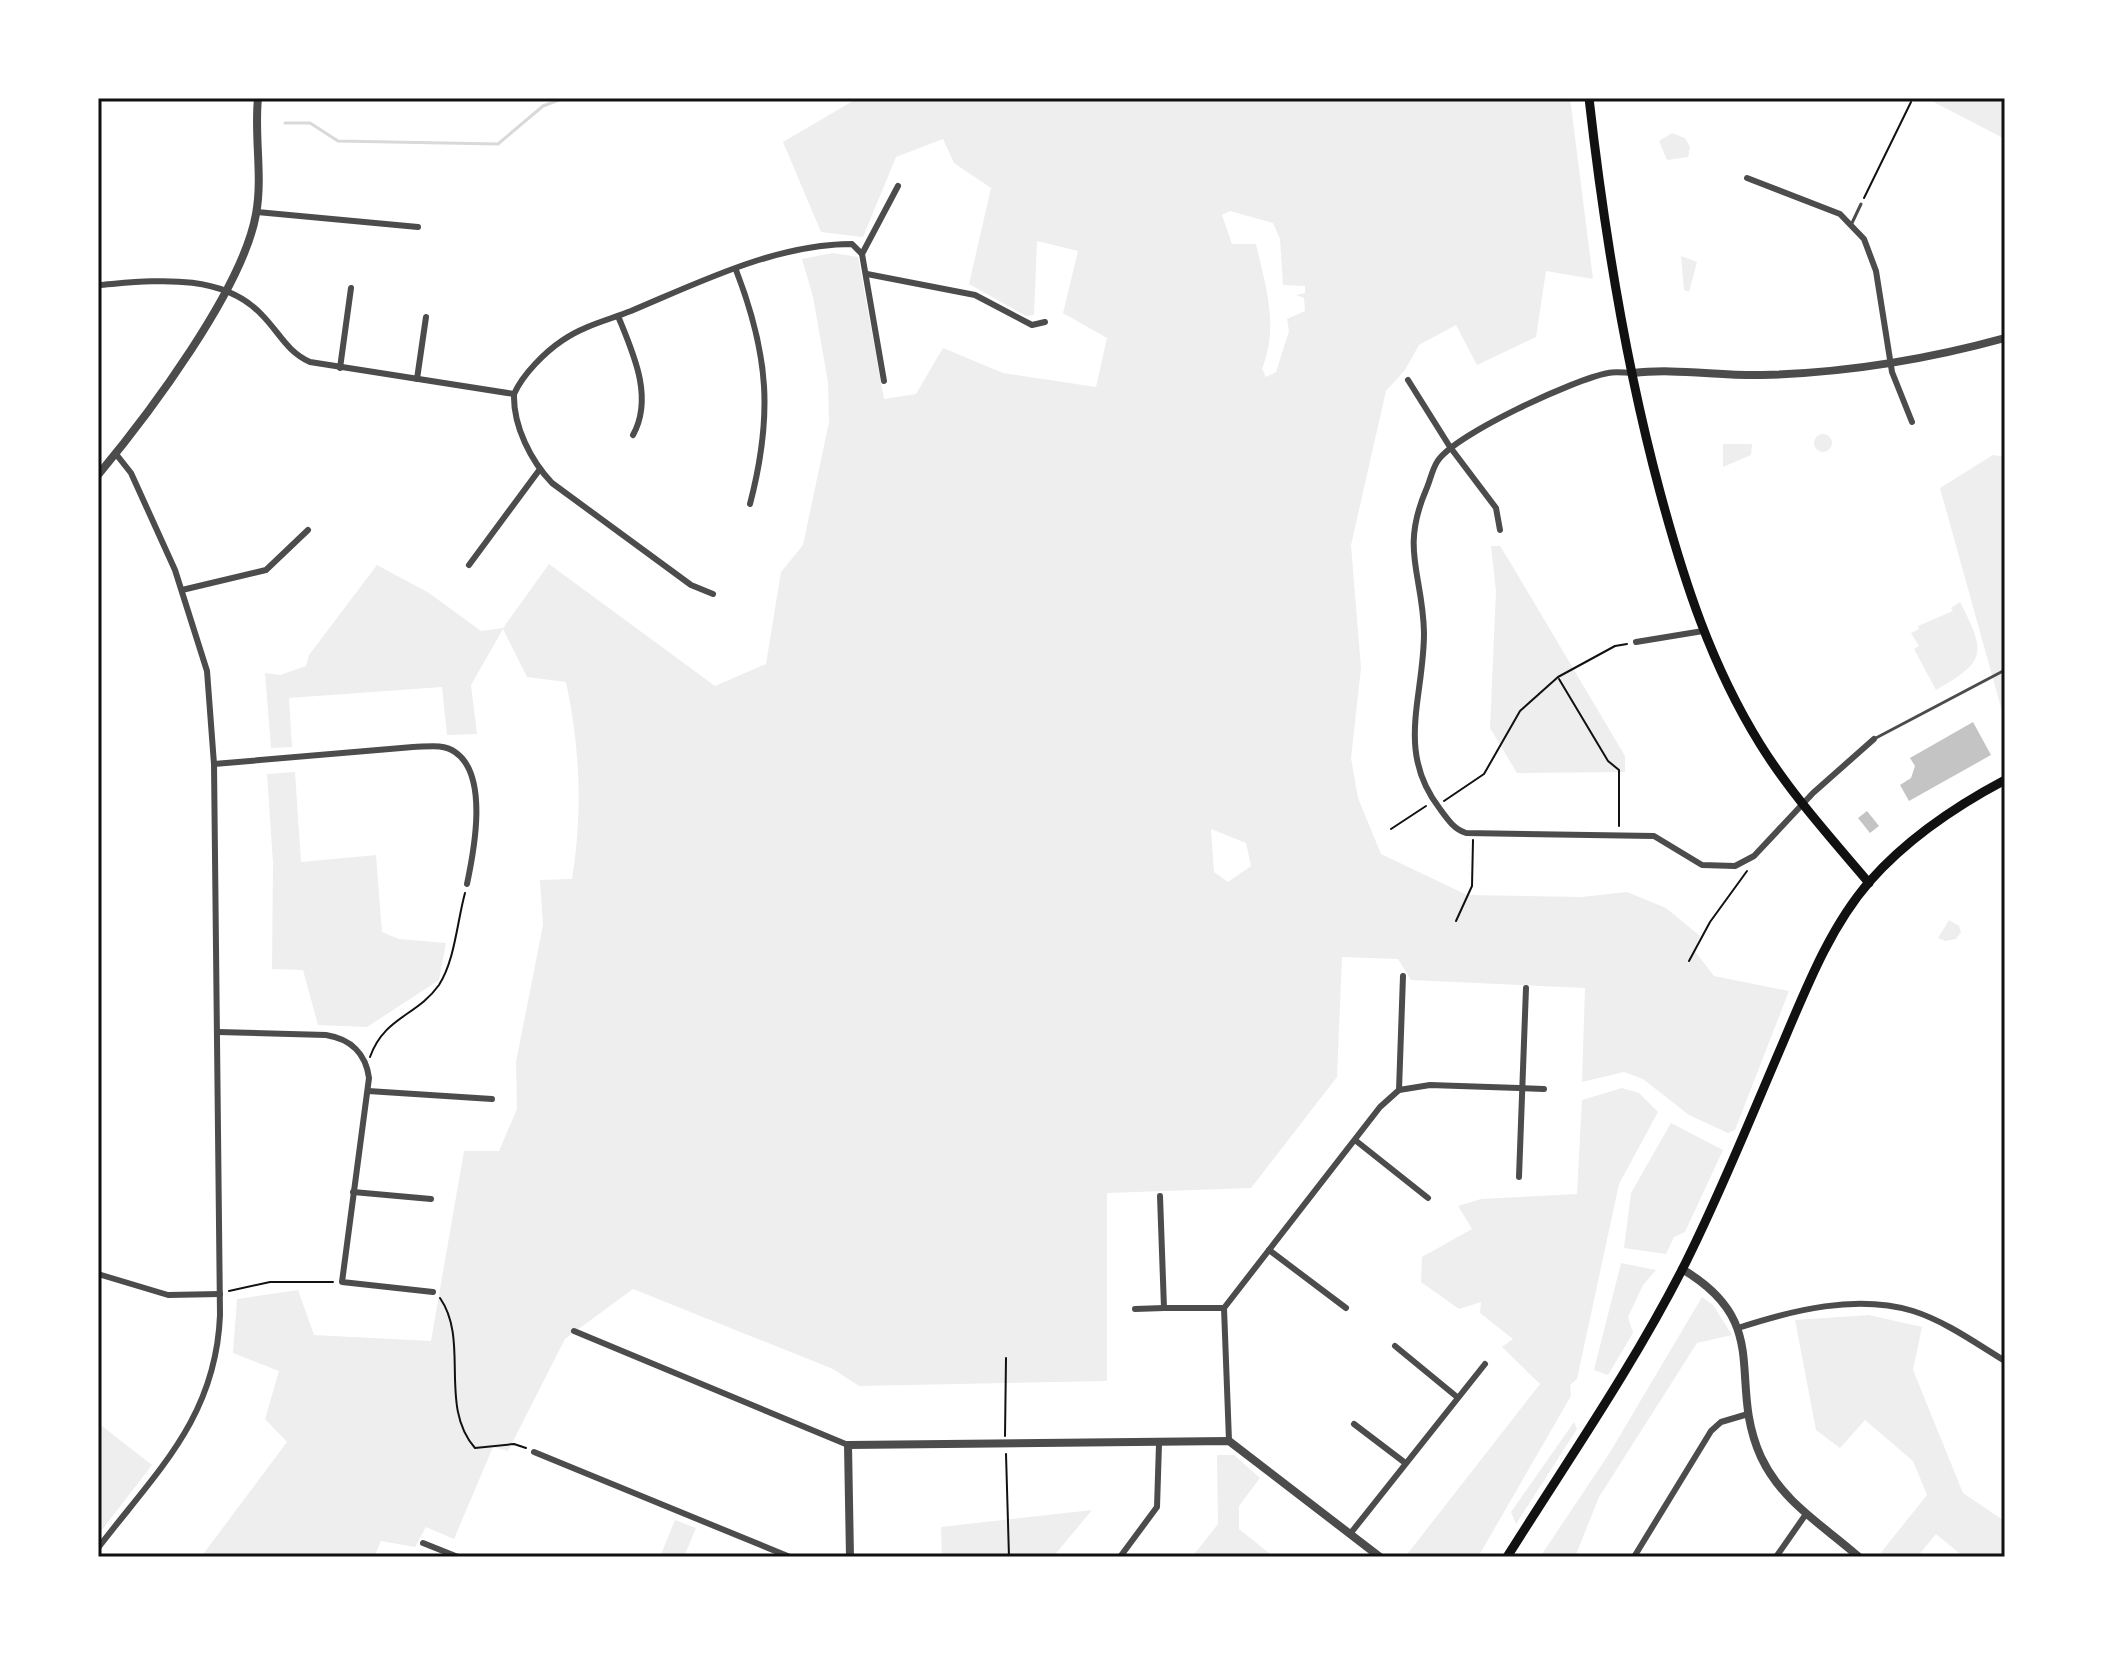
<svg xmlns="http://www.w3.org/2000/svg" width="2103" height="1655" font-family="Lato,sans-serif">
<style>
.green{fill:#eee;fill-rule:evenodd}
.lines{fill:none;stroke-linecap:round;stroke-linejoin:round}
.stream{stroke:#d9d9d9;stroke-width:3}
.building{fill:#c4c4c4}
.path{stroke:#111;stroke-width:2}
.service{stroke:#4c4c4c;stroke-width:3}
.minor{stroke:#4c4c4c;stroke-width:6}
.tertiary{stroke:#4c4c4c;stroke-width:8}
.secondary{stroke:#111;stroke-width:9}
.neatline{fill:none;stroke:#111;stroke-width:3}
</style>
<rect width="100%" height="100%" fill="#fff"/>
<g class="green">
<path d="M858 98H1570L1593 279 1546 271 1536 337 1477 365 1456 325 1419 345 1405 370 1386 391 1351 545 1361 668 1351 758 1358 798 1381 854 1467 895 1582 897 1627 892 1666 908 1700 936 1694 950 1714 976 1789 991 1735 1130 1728 1133 1689 1115 1643 1079 1624 1072 1582 1082 1585 988 1411 980 1398 959 1342 957 1337 1077 1251 1188 1107 1193V1381L859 1386 833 1369 633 1289 565 1339 508 1451 493 1447 454 1539 426 1527 415 1547 381 1541 374 1557H201L287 1442 265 1419 279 1371 233 1353 237 1299 298 1290 314 1335 431 1341 464 1151H499L517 1109 516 1062 543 925 540 880 572 879C583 812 580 748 566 682L527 677 503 629 471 685 477 734 447 735 442 687 289 698 292 747 271 748 265 673 280 675 306 666 309 655 377 565 429 593 481 631 503 628 549 564 715 686 766 664 781 572 803 545 829 422 828 382 813 297 802 259 833 253 858 257 884 399 916 394 943 348 1003 373 1096 387 1107 338 1063 313 1078 251 1037 241 1034 315 1026 316 969 284 991 188 954 163 943 139 896 157 863 237 821 232 783 142ZM1230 211 1273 223 1280 239 1283 285 1305 286V293L1296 295 1304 298 1305 311 1287 319 1289 331 1276 372 1266 377 1262 369C1279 326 1266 288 1256 244H1232L1222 215ZM1211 829 1246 843 1251 866 1228 882 1214 872Z"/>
<polygon points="1926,98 2005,98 2005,139"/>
<polygon points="1672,133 1685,138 1690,147 1688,157 1667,160 1659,141"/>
<polygon points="1681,256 1697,262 1689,292 1684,290"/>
<circle cx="1823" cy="443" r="9"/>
<polygon points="1723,444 1752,444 1751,455 1723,467"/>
<polygon points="1993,455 2005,457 2005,722 1940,488"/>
<polygon points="1491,546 1500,546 1513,567 1625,756 1625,772 1517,773 1490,728 1496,591"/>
<path d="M1960 602C1986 653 1987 661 1936 690L1914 649 1919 646 1911 633 1919 629 1918 626 1953 611 1951 608Z"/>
<polygon points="295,772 301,862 376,855 382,932 399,939 446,943 439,980 367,1027 318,1025 303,970 272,969 273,863 267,774"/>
<polygon points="1949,920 1959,926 1961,932 1956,939 1945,941 1938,938"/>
<polygon points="1622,1088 1639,1093 1658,1112 1619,1184 1577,1379 1570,1385 1571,1396 1478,1557 1405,1557 1540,1384 1502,1347 1513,1339 1480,1313 1481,1302 1459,1309 1421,1282 1422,1257 1472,1229 1458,1206 1481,1199 1577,1194 1582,1100"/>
<polygon points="1671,1123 1723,1150 1685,1232 1674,1237 1666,1254 1624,1248 1631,1193"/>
<polygon points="1621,1263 1656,1270 1643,1285 1628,1317 1633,1333 1608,1375 1594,1370"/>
<polygon points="1702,1297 1713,1305 1732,1335 1697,1343 1599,1497 1575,1557 1540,1557 1609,1454"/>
<polygon points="1869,1315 1922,1327 1913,1370 1963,1493 2003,1520 2005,1557 1964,1557 1936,1534 1917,1557 1879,1555 1927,1495 1913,1461 1865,1420 1840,1448 1816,1430 1795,1320"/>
<polygon points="1574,1422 1577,1429 1516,1524 1511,1512"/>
<polygon points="98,1423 152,1465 98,1535"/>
<polygon points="1217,1455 1234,1455 1260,1478 1239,1506 1239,1529 1274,1557 1192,1557 1218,1524"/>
<polygon points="1092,1510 1053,1557 942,1557 941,1527"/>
<polygon points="675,1520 696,1528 684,1557 660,1557"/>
</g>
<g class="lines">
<polyline class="stream" points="285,123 310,123 338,141 498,144 543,106 564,98"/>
</g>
<g class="building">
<polygon points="1973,722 1991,755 1909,801 1900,785 1911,778 1915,766 1910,758"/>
<polygon points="1867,811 1879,826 1870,833 1858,818"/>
</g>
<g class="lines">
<g class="path">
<polyline points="1864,198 1911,102"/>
<polyline points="1559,679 1608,761 1619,770 1619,826"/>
<polyline points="1444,801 1484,774 1520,711 1558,677 1615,646 1627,644"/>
<polyline points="1391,829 1426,806"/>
<polyline points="1456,921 1472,886 1473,840"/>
<polyline points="1689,961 1710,922 1747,871"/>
<path d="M370 1057C384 1017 417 1016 439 985 455 960 457 922 465 893"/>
<polyline points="229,1291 270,1282 333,1282"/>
<path d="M440 1298C470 1341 438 1406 475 1448L514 1444 526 1448"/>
<polyline points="1005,1436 1006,1358"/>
<polyline points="1006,1454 1009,1557"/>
</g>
<g class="service">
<polyline points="1852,223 1861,204"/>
<polyline points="1874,739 2005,670"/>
</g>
<g class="minor">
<polyline points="1747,178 1840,214 1864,239 1876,271 1892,372 1912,422"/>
<polyline points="257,212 418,227"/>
<path d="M736 270C769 355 773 416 750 504"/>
<polyline points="867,274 975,295 1032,325 1045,322"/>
<path d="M98 285C152 281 221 271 262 315 279 332 287 352 310 362L514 394C523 374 545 352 563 340 583 326 608 320 631 311 700 282 776 244 852 244L862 254"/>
<path d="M618 316C633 353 654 397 633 435"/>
<polyline points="340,368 351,288"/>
<path d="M1633 373C1625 373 1616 371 1608 373 1575 379 1453 435 1437 462 1432 470 1430 481 1426 490 1400 551 1423 574 1424 633 1424 698 1395 751 1440 809 1448 820 1454 829 1466 833L1654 836 1702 865 1735 866 1754 856 1813 793 1874 739"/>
<polyline points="417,379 426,317"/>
<polyline points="1408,380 1450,447 1496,508 1500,530"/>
<polyline points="884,381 862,254 898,186"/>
<path d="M514 394C513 426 531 461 552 483L691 585 713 594"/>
<polyline points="469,565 540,469"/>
<polyline points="182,590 266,570 308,530"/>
<polyline points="1636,642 1703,631"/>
<path d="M214 764 413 747C426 747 443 743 455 752 489 775 474 851 467 884"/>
<path d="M218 1032 326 1035C351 1039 366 1054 369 1078L342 1282 433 1292"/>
<polyline points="1399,1090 1403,976"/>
<polyline points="368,1091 492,1099"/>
<polyline points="1355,1140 1428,1198"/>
<polyline points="1519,1177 1526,988"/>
<polyline points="353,1192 431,1199"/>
<polyline points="1160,1196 1164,1308 1224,1308"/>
<polyline points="1269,1250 1346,1308"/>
<polyline points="98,1274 168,1295 220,1294"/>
<polyline points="1135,1309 1164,1308"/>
<path d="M1738 1328C1793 1310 1856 1294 1913 1311 1945 1321 1977 1344 2005 1361"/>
<polyline points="574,1331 848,1445"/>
<polyline points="1395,1346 1457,1397"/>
<polyline points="1354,1424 1404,1462"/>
<polyline points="1229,1441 1224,1308 1380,1107 1399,1090 1430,1085 1544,1089"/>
<polyline points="534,1452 790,1557"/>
<polyline points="1350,1534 1485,1364"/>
<polyline points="423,1543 458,1557"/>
<path d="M98 1548C156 1472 216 1418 220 1315L214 764 207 671 175 570 131 473 116 454"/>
<polyline points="1120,1557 1157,1507 1159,1444"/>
<polyline points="1634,1557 1711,1431 1721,1422 1748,1414"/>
<polyline points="1776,1557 1806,1514"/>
</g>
<g class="tertiary">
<path d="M1633 373C1675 368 1719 376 1762 375 1845 373 1925 360 2005 338"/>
<path d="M98 475C148 415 243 289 256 214 263 176 254 137 258 98"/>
<path d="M1682 1269C1775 1324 1726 1380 1761 1457 1782 1502 1823 1525 1859 1557"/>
<polyline points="850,1557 848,1445 1229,1441 1380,1557"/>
</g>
<g class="secondary">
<path d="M1589 98C1604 231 1625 362 1660 492 1684 581 1711 665 1760 744 1791 794 1831 838 1869 883"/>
<path d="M1507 1557C1568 1460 1634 1365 1686 1262 1720 1194 1749 1122 1779 1052 1804 994 1828 929 1870 881 1907 839 1956 806 2005 780"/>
</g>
</g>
<rect width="2103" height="1655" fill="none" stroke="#ffffff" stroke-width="200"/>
<rect x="100" y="100" width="1903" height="1455" class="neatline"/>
</svg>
